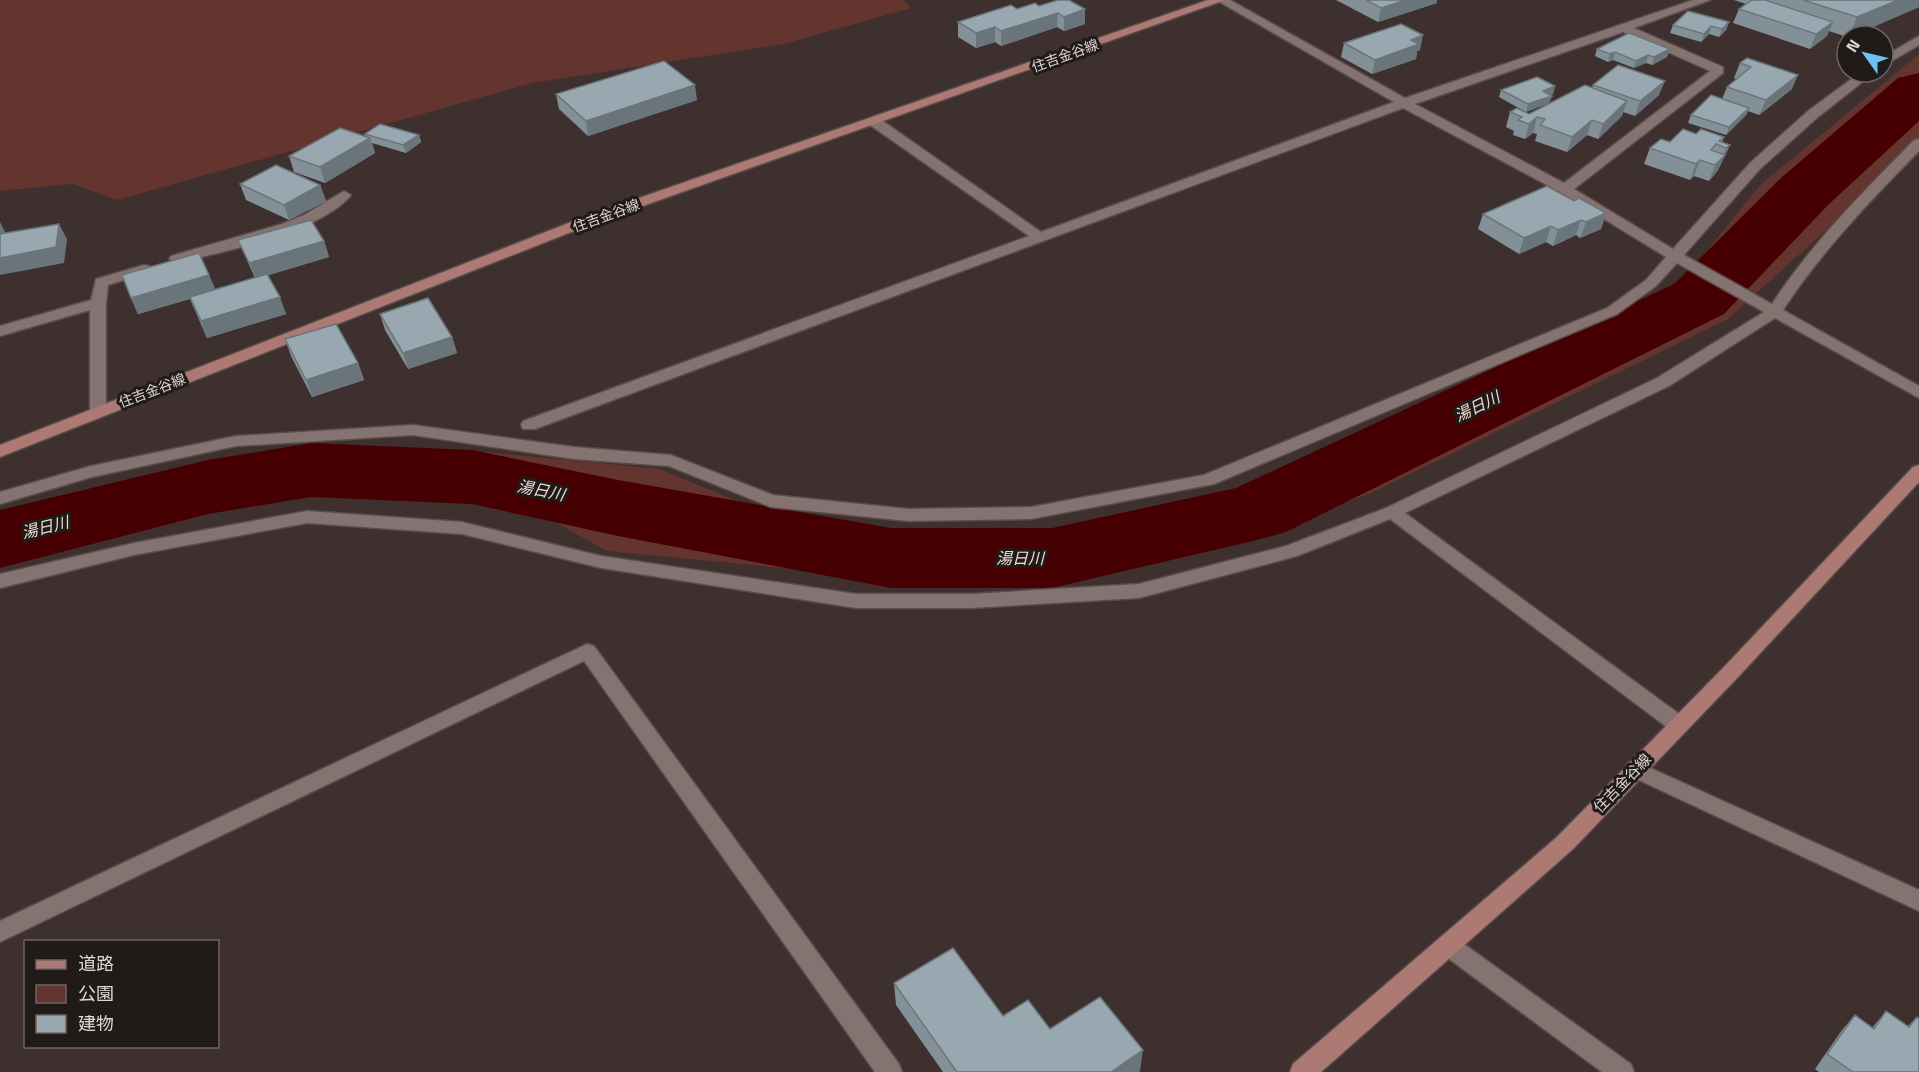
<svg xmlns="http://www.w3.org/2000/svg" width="1919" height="1072" font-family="'Titillium Web','Noto Sans JP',sans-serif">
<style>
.green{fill:#64342e}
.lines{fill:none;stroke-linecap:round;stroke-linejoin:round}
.river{fill:#470001;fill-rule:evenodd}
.minor-casing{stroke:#594d4b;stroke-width:3}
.major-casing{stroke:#594d4b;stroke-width:3}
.minor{fill:#847371;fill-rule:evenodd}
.major{fill:#ac7973;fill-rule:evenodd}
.wall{fill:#839097}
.shaded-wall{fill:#6a757b}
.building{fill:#98a7b0;stroke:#6a757b;stroke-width:1.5}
.labels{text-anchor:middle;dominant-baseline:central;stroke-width:6;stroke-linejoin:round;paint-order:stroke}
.far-street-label{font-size:14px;fill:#e0d6d5;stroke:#201a19}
.street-label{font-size:15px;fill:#e0d6d5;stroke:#201a19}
.water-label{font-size:16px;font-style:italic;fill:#f1dad6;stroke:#201a19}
</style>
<rect width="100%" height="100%" fill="#3e302e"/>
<g class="green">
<polygon points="0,0 904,0 911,8 784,44 532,83 117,200 73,184 0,191"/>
<polygon points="1919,54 1919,146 1728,319 1367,495 1128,569 888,578 607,551 505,494 328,492 60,537 0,559 0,524 62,504 154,483 343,455 486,452 660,469 770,515 1010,540 1287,479 1664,305 1760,185"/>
</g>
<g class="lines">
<polygon class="river" points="1919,73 1919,121 1828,205 1724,314 1286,532 1257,540 1052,588 891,588 618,536 472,504 311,497 208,514 0,568 0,510 208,460 311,443 472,450 618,480 891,528 1052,528 1236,488 1674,284 1782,177 1898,78"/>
<g class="minor-casing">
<g id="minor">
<path d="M1216 0H1230L1405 98 1693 0H1710L1634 28 1723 67V73L1574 189 1673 249 1750 163 1808 111 1861 72H1875L1818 117 1760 169 1684 255 1772 304C1811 244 1864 191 1914 140L1919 139V151C1871 200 1821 252 1783 310L1919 386V398L1775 318 1669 386 1405 513 1686 719 1689 725 1686 731 1679 733 1672 731 1390 519 1297 556 1139 598 972 608H856L601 568 462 534 307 523 134 555 0 588V574L134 543 307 511 462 522 601 556 856 594H972L1139 584 1286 546 1386 508 1657 378 1764 312 1677 263 1656 286 1617 314 1214 484 1031 519 908 521 771 507 669 466 574 459 413 435 236 446 92 477 0 504V492L91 466 236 436 413 425 574 447 671 455 773 495 908 509 1031 507 1204 475 1607 308 1646 280 1666 257 1560 192 1403 108 535 429H523L521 425 523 421 1029 236 870 125 869 122 870 119H880L1041 232 1394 102ZM1623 32 1710 71 1564 183 1415 104Z"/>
<polygon points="1919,36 1919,45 1883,66 1883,57"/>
<path d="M344 191 351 195C321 232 222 252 176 263L169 259 171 256 282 224 304 215Z"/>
<polygon points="144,265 149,266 151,269 149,272 108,285 106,303 106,411 104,415 92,415 90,411 90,310 0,336 0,326 91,300 96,279"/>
<polygon points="587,644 594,646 899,1064 902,1072 875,1072 584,661 0,942 0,921"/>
<polygon points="1635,761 1919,890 1919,911 1628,775 1625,769 1628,763"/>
<polygon points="1449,936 1457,939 1631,1064 1634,1072 1602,1072 1441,953 1437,946 1441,939"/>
</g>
</g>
<g class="major-casing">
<g id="major">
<polygon points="1208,0 1225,0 589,225 0,457 0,445 579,219"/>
<polygon points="1919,465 1919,482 1739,676 1573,849 1321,1072 1290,1072 1293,1064 1557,837 1725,666 1913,467"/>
</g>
</g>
<use href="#minor" class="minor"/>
<use href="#major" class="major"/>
</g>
<g class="wall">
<polygon points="1336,0 1437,0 1437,3 1378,22"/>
<polygon points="1734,0 1919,0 1919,7 1852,36 1847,36 1847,37 1829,31 1827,36 1810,49 1733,23 1739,9 1746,4"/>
<polygon points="1039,6 1085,24 1064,31 1057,27 1001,46 995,42 976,48 958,37 958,22"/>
<polygon points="1729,22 1726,30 1719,37 1709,34 1701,42 1670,33 1673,25"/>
<polygon points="1344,43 1420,50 1417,51 1416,59 1372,74 1341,57"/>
<polygon points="1597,49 1670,49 1667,57 1652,65 1646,63 1634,68 1613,60 1608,62 1595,56"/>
<polygon points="1747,58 1792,89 1759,115 1748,111 1746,115 1726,135 1688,123 1691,115 1722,99 1727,87 1736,79 1734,78 1740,63"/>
<polygon points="1593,85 1659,95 1635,116 1623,112 1622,116 1598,139 1587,135 1567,152 1535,141 1537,134 1533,133 1525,139 1513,135 1514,131 1506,127 1510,112 1529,114 1592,88"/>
<polygon points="1555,86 1553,94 1551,95 1552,96 1549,103 1526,112 1499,97 1501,90"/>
<polygon points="556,94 697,100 588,136 559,109"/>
<polygon points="365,134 419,135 421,142 406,153 372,143 375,153 325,183 294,172 289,156 365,136"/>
<polygon points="1696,134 1724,137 1722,142 1730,145 1718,170 1709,181 1694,176 1690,180 1644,164 1650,148"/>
<polygon points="240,184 320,185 326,201 289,220 246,200"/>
<polygon points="1574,201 1606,213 1601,229 1580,238 1576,235 1553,246 1546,242 1519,254 1478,229 1483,214"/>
<polygon points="238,240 324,241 329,257 268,275 286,314 207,338 190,299 138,314 131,298 209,275 215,289 255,278"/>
<polygon points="380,314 452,337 457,353 408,369 385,330"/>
<polygon points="285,339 358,363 364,380 312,397 291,356"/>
<polygon points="894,983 1050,1029 1140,1071 1138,1072 943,1072 896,1005"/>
<polygon points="1886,1011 1908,1026 1917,1017 1919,1072 1819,1072 1815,1069 1842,1030 1855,1015 1872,1028"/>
</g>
<g class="shaded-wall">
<polygon points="1406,0 1437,0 1437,3 1378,22 1381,8"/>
<polygon points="1898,0 1919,0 1919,7 1852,36 1849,36 1857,17"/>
<polygon points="1085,9 1085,24 1064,31 1064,17"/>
<polygon points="1058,13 1057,27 1001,46 1001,31"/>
<polygon points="1729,22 1726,30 1719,37 1722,29"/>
<polygon points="1833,22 1827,36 1810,49 1816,34"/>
<polygon points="1711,26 1709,34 1701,42 1704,34"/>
<polygon points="995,27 995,42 976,48 976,33"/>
<polygon points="1423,35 1420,50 1417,51 1416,59 1372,74 1375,60 1411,40"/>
<polygon points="1670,49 1667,57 1652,65 1654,57"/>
<polygon points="1615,52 1613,60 1608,62 1610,54"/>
<polygon points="1648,55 1646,63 1634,68 1636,61"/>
<polygon points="1798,75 1792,89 1759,115 1766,100"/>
<polygon points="1665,81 1659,95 1635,116 1640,101"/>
<polygon points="695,85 697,100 588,136 586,121"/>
<polygon points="1555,86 1553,94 1541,99 1543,91"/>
<polygon points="1552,96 1549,103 1526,112 1528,104"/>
<polygon points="1627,101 1622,116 1598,139 1603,124"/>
<polygon points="1749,108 1746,115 1726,135 1729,127"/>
<polygon points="1537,117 1533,133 1525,139 1529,124"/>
<polygon points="1592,120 1587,135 1567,152 1572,137"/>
<polygon points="419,135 421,142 406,153 403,145"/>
<polygon points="370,138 375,153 325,183 320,167"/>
<polygon points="1730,145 1718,170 1709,181 1715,165 1723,156 1726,148"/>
<polygon points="1700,160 1694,176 1690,180 1696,164"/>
<polygon points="320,185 326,201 289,220 284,205"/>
<polygon points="1606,213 1601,229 1580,238 1586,222"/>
<polygon points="1581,220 1576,235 1553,246 1558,230"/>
<polygon points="0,222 6,234 0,236"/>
<polygon points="59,224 67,239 64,263 0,275 0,258"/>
<polygon points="1551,226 1546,242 1519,254 1524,238"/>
<polygon points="324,241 329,257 256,279 249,263"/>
<polygon points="209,275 216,291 138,314 131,298"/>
<polygon points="280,297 286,314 207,338 201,321"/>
<polygon points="452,337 457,353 408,369 403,353"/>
<polygon points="358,363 364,380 312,397 306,380"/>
<polygon points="1143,1050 1140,1071 1138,1072 1111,1072"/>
</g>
<g class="building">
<polygon points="1058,0 1069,0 1085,9 1064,17 1058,13 1001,31 995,27 976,33 958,22 1011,5 1017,9 1035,3 1039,6"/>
<polygon points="1366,0 1406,0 1381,8"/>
<polygon points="1752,0 1765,0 1833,22 1816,34 1739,9"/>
<polygon points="1803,0 1898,0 1857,17"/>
<polygon points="1688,11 1729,22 1722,29 1711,26 1704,34 1673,25"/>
<polygon points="1401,24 1423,35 1411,40 1419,44 1375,60 1344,43"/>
<polygon points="1629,33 1670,49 1654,57 1648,55 1636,61 1615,52 1610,54 1597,49"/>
<polygon points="1747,58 1798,75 1766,100 1727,87 1751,67 1740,63"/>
<polygon points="664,61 695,85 586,121 556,94"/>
<polygon points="1618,65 1665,81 1640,101 1593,85"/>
<polygon points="1537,77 1555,86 1543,91 1552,96 1528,104 1501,90"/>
<polygon points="1585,85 1627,101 1603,124 1592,120 1572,137 1540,125 1545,119 1537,117 1529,124 1518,120 1522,117 1510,112 1517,108 1529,114"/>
<polygon points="1711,95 1749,108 1729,127 1691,115"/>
<polygon points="380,124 419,135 403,145 365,134"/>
<polygon points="340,128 370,138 320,167 289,156"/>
<polygon points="1683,129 1696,134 1701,129 1724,137 1719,141 1730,145 1726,148 1716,144 1711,150 1725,155 1715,165 1700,160 1696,164 1650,148 1661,139 1670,142"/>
<polygon points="276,165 320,185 284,205 240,184"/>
<polygon points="1547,186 1574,201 1579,198 1606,213 1586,222 1581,220 1558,230 1551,226 1524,238 1483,214"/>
<polygon points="311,220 324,241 249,263 238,240"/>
<polygon points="59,224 56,247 0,258 0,234"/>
<polygon points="199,253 209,275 131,298 122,275"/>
<polygon points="267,274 280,297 201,321 190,297"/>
<polygon points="428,298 452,337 403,353 380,314"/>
<polygon points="336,324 358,363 306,380 285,339"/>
<polygon points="953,948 1003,1016 1028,1000 1050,1029 1100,997 1143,1050 1111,1072 957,1072 894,983"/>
<polygon points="1886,1011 1909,1027 1917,1017 1919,1019 1919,1072 1853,1072 1827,1054 1855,1015 1874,1029"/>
</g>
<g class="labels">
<g class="far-street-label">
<text transform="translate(1065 55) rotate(-20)">住吉金谷線</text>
<text transform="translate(606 215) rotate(-20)">住吉金谷線</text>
<text transform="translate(152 390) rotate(-21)">住吉金谷線</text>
</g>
<g class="street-label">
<text transform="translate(1622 783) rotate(-46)">住吉金谷線</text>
</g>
<g class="water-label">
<text transform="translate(1477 406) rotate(-26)">湯日川</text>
<text transform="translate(541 490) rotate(11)">湯日川</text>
<text transform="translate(45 527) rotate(-14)">湯日川</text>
<text x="1020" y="558">湯日川</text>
</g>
</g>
<rect x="24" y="940" width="195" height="108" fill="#201a19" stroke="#6d6564" stroke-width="1.5"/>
<rect x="36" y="960" width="30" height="9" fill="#ac7973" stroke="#6d6564" stroke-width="1.5"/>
<text x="78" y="970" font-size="18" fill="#e0d6d5">道路</text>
<rect x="36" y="985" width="30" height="18" fill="#64342e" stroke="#6d6564" stroke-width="1.5"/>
<text x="78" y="1000" font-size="18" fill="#e0d6d5">公園</text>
<rect x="36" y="1015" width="30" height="18" fill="#98a7b0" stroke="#6d6564" stroke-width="1.5"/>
<text x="78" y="1030" font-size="18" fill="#e0d6d5">建物</text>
<g transform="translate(1865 54) rotate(304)"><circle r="28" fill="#201a19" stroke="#6d6564" stroke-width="1.5"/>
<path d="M0-4.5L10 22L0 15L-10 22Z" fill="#6dc2f3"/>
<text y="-9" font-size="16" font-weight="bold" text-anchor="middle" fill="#e0d6d5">N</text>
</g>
</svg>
